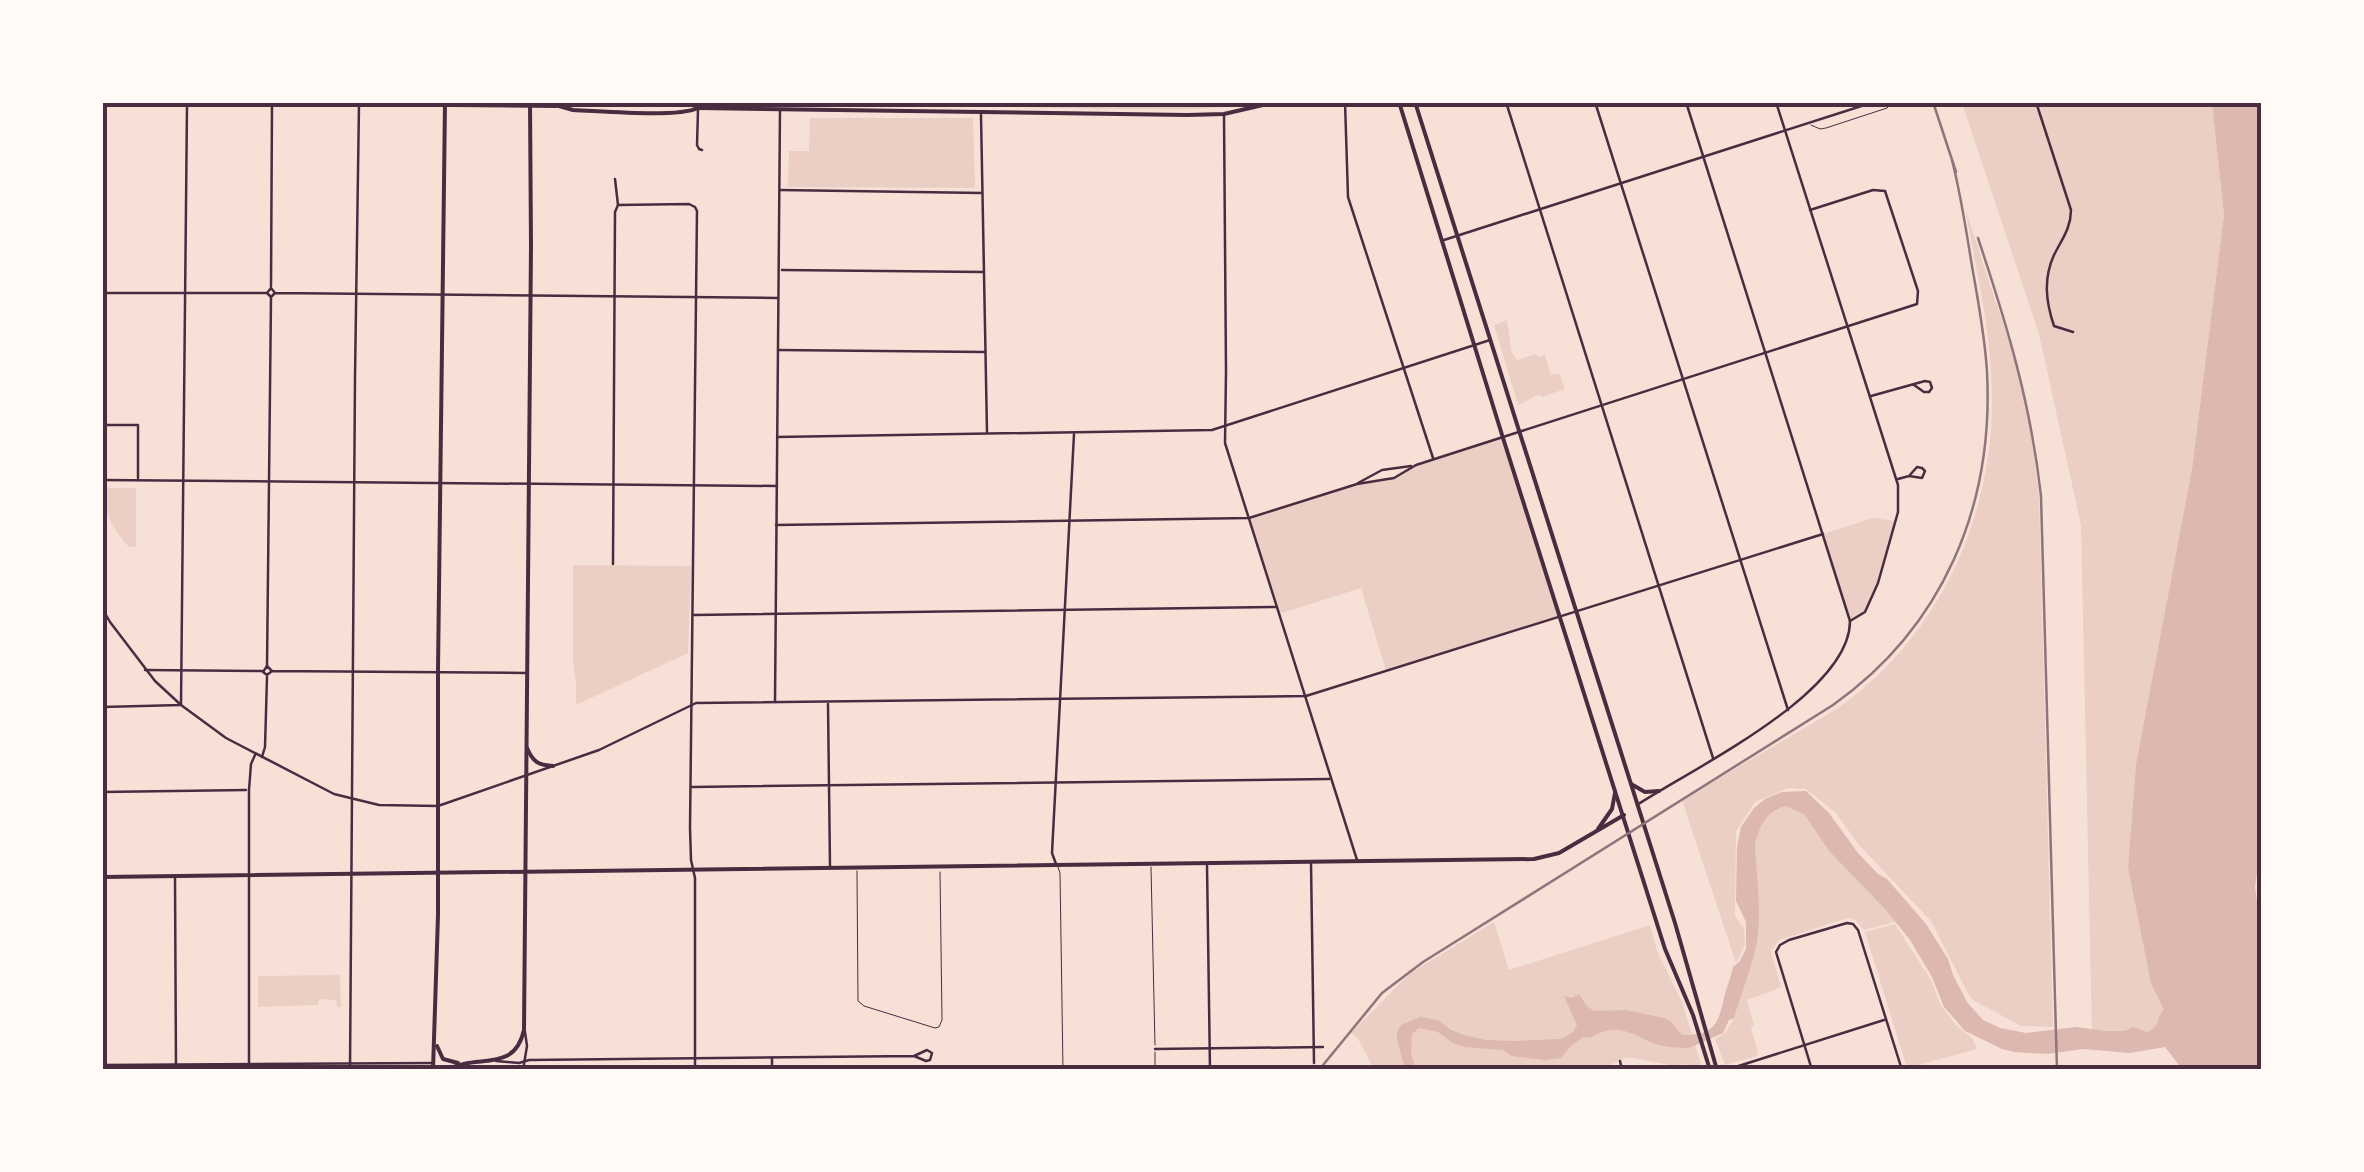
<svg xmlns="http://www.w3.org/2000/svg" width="2364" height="1172" font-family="Overpass,sans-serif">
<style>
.green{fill:#ebcfc5}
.water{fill:#dcb8b0}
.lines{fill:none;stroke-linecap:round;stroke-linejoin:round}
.service{stroke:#4a2c40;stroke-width:1}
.minor{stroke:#4a2c40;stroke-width:2.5}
.tertiary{stroke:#4a2c40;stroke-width:4}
.secondary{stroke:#4a2c40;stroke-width:4}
.rail{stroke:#8f747c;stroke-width:2.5}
.neatline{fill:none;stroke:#4a2c40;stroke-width:4}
</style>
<rect width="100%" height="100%" fill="#f7e1d7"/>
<g class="green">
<path d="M949 103 1247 102V103C1206 112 1164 109 1122 109 1064 108 1007 108 949 103Z"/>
<polygon points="1962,103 2212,103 2224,215 2192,469 2136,764 2128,867 2164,1010 2164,1034 2092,1036 2081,525 2039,334"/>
<polygon points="810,118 973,118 975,188 788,187 789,151 809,151"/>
<path d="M1965 208 2017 367 2031 431 2039 496 2053 1027 2021 1026 1971 999 1931 921 1859 845 1836 813 1806 789 1788 788 1755 802 1736 831 1735 916 1744 929 1745 945 1736 963 1682 800C1720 778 1757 756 1794 734 1811 724 1830 714 1846 702 1947 627 2000 499 1991 374 1988 318 1975 263 1965 208Z"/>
<path d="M1507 320 1512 353 1517 360 1536 354 1538 357 1545 355 1551 375 1559 373 1565 389 1542 397 1540 395C1534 396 1526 402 1518 405L1494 325Z"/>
<polygon points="1503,438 1561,617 1386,671 1361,588 1279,614 1249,518 1357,484 1394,478 1416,465"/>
<path d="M103 488H136V547H129C114 532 102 509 103 488Z"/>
<polygon points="1873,518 1896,521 1878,583 1863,614 1850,621 1823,534"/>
<polygon points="573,565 691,566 688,653 576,705 576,681 573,662"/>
<polygon points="1776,805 1797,806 1851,871 1898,921 1864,930 1855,920 1848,918 1779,940 1771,951 1781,987 1747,1000 1754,1025 1751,1028 1758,1052 1757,1056 1725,1065 1715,1039 1725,1033 1732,1022 1756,933 1752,848 1761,819"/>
<polygon points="1494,922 1509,970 1650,925 1657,951 1682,1002 1701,1064 1696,1069 1686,1064 1675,1066 1627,1057 1599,1070 1374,1069 1358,1039 1351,1033 1409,974"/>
<polygon points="1895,924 1931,980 1940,1004 1956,1025 1972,1038 1977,1049 1907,1068 1865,932"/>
<polygon points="340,975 341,1007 337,1007 336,1000 319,999 318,1005 258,1007 258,976"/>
</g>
<path class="water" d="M2212 103H2261L2262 839 2255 887 2262 935 2261 1069H2182L2165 1047 2130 1053 2083 1049 2048 1054 2014 1052 2002 1049 1965 1031 1944 1007 1932 977 1910 940 1886 910 1830 852 1804 814 1786 806C1766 811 1760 825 1755 844 1756 873 1761 904 1758 933 1756 958 1741 993 1734 1018L1729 1020 1723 1033C1716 1036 1693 1047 1687 1048 1685 1049 1673 1047 1671 1047 1638 1044 1625 1016 1590 1038L1583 1037 1571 1046 1561 1058 1545 1060 1511 1056 1503 1050 1465 1047 1453 1043 1438 1032 1419 1028 1412 1034 1411 1054 1416 1070 1405 1069 1397 1039V1032L1401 1025 1420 1017 1438 1020 1451 1030 1464 1035 1486 1040 1514 1041 1561 1039 1573 1032 1577 1025 1564 996 1572 998 1579 994 1587 1006 1594 1011 1626 1010 1664 1018 1671 1022 1682 1035C1713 1035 1718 1026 1724 998 1726 988 1731 978 1733 967L1739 962 1746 949V922L1736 901 1737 847 1741 827 1754 808 1765 799 1782 792 1806 791 1829 813 1858 853 1878 874 1887 879 1926 924 1948 959 1953 975 1967 1002 1983 1020 2000 1028 2026 1033 2076 1027 2106 1031H2125L2133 1027 2147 1032C2161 1026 2156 1016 2164 1010L2151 983 2128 867 2136 764 2192 469 2224 215Z"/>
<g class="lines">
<g class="service">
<polyline points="1811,125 1820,129 1826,128 1887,108 1892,102"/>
<polyline points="1058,867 1060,873 1063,1070"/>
<polyline points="1151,867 1155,1045"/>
<polyline points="857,871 858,1001 864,1006 935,1028 939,1027 942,1020 940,872"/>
<polyline points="1155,1070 1155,1052"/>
</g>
<g class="minor">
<polyline points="1345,102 1348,197 1433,458"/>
<polyline points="1506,102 1713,758"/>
<polyline points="1595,102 1788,710"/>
<polyline points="1686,102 1850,621"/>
<path d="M2036 102 2071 210C2071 228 2062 239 2054 255 2043 279 2046 302 2054 326L2073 332"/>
<polyline points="698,110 697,145 699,149 702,150"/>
<polyline points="981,115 987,432"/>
<polyline points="1224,115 1226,371 1225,443 1357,860"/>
<polyline points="780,190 982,193"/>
<polyline points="618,205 689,204 695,207 697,211 690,828 691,860 695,878 695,1070"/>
<polyline points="1444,240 1874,102"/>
<polyline points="782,270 984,272"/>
<polyline points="271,286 272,104"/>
<polyline points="102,293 266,293"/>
<polyline points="275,293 271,288 267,293 271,297 275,293 777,298"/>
<polyline points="778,350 985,352"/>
<polyline points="1871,396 1925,381 1930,382 1932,388 1929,392 1924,392 1914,385"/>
<polyline points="102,425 138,425 138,478"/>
<polyline points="777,437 1212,430 1490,340"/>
<polyline points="1898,479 1909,476 1922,478 1925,471 1922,468 1917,467 1909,476"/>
<polyline points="102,480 777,486"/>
<polyline points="1358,483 1382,470 1411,466"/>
<polyline points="776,525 1249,518 1357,484 1394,478 1416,465 1917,304 1918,291 1885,191 1873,190 1810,210"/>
<polyline points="613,564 615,212 618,205 615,179"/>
<polyline points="102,608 110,622 155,681 181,705 226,738 334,794 379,805 438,806 599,750 696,703 1306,696 1823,534"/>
<polyline points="694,615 1275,607"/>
<polyline points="267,666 271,298"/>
<polyline points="145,670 262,671"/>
<polyline points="272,671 267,675 263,672 267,666 272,671 526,673"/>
<polyline points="775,702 780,110"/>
<polyline points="828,704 830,866"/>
<polyline points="102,707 181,705 187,105"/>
<polyline points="262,757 265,747 267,677"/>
<polyline points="692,787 1329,779"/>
<polyline points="102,792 246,790"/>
<path d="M1637 805C1693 768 1850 694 1850 621L1865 612 1878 583 1898 512V485L1776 102"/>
<polyline points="1311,863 1314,1063"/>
<polyline points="1056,864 1052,853 1074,434"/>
<polyline points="1207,865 1210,1070"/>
<polyline points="175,878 176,1070"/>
<polyline points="1155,1049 1323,1047"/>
<polyline points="496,1061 519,1063 529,1060 914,1056 926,1061 930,1060 932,1053 927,1050 914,1056"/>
<polyline points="1620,1061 1622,1070"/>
<polyline points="102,1065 432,1063"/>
<polyline points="249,1070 249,790 251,764 255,755"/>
<polyline points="350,1070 355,377 359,104"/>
<polyline points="523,1070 527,1046 525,1032"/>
<polyline points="772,1070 772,1059"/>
<polyline points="1726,1070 1884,1020"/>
<polyline points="1812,1070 1776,952 1780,945 1789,940 1847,923 1853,924 1858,930 1902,1070"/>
</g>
<g class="tertiary">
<path d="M125 102 556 106C599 97 647 103 691 104L698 108 1187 115 1224 114 1276 102"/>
<path d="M559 106 573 110C601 111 677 118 698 108"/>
<polyline points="1598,829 1612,809 1615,793"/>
<polyline points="102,877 1534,859 1559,853 1624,815"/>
</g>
<g class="secondary">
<polyline points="1399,102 1503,438 1665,949 1693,1015 1710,1070"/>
<polyline points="1415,102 1675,923 1717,1070"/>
<path d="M527 748C533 762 538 765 553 766"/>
<polyline points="1631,784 1645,792 1659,791"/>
<polyline points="437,1046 443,1059 458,1063"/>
<polyline points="433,1070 438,915 438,669 445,102"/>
<path d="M447 1070C477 1053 514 1074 524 1030L531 246 530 102"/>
</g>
<g class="rail">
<polyline points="1933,102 1956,172"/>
<path d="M1978 238C2007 325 2031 404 2041 496L2057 1070"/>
<path d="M1319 1070 1382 993 1423 962 1833 705C1943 627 1994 506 1987 372 1985 336 1978 301 1972 266 1966 230 1961 195 1952 160"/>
</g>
</g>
<rect width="2364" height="1172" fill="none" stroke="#fffaf5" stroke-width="210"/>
<rect x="105" y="105" width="2154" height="962" class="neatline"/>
</svg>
